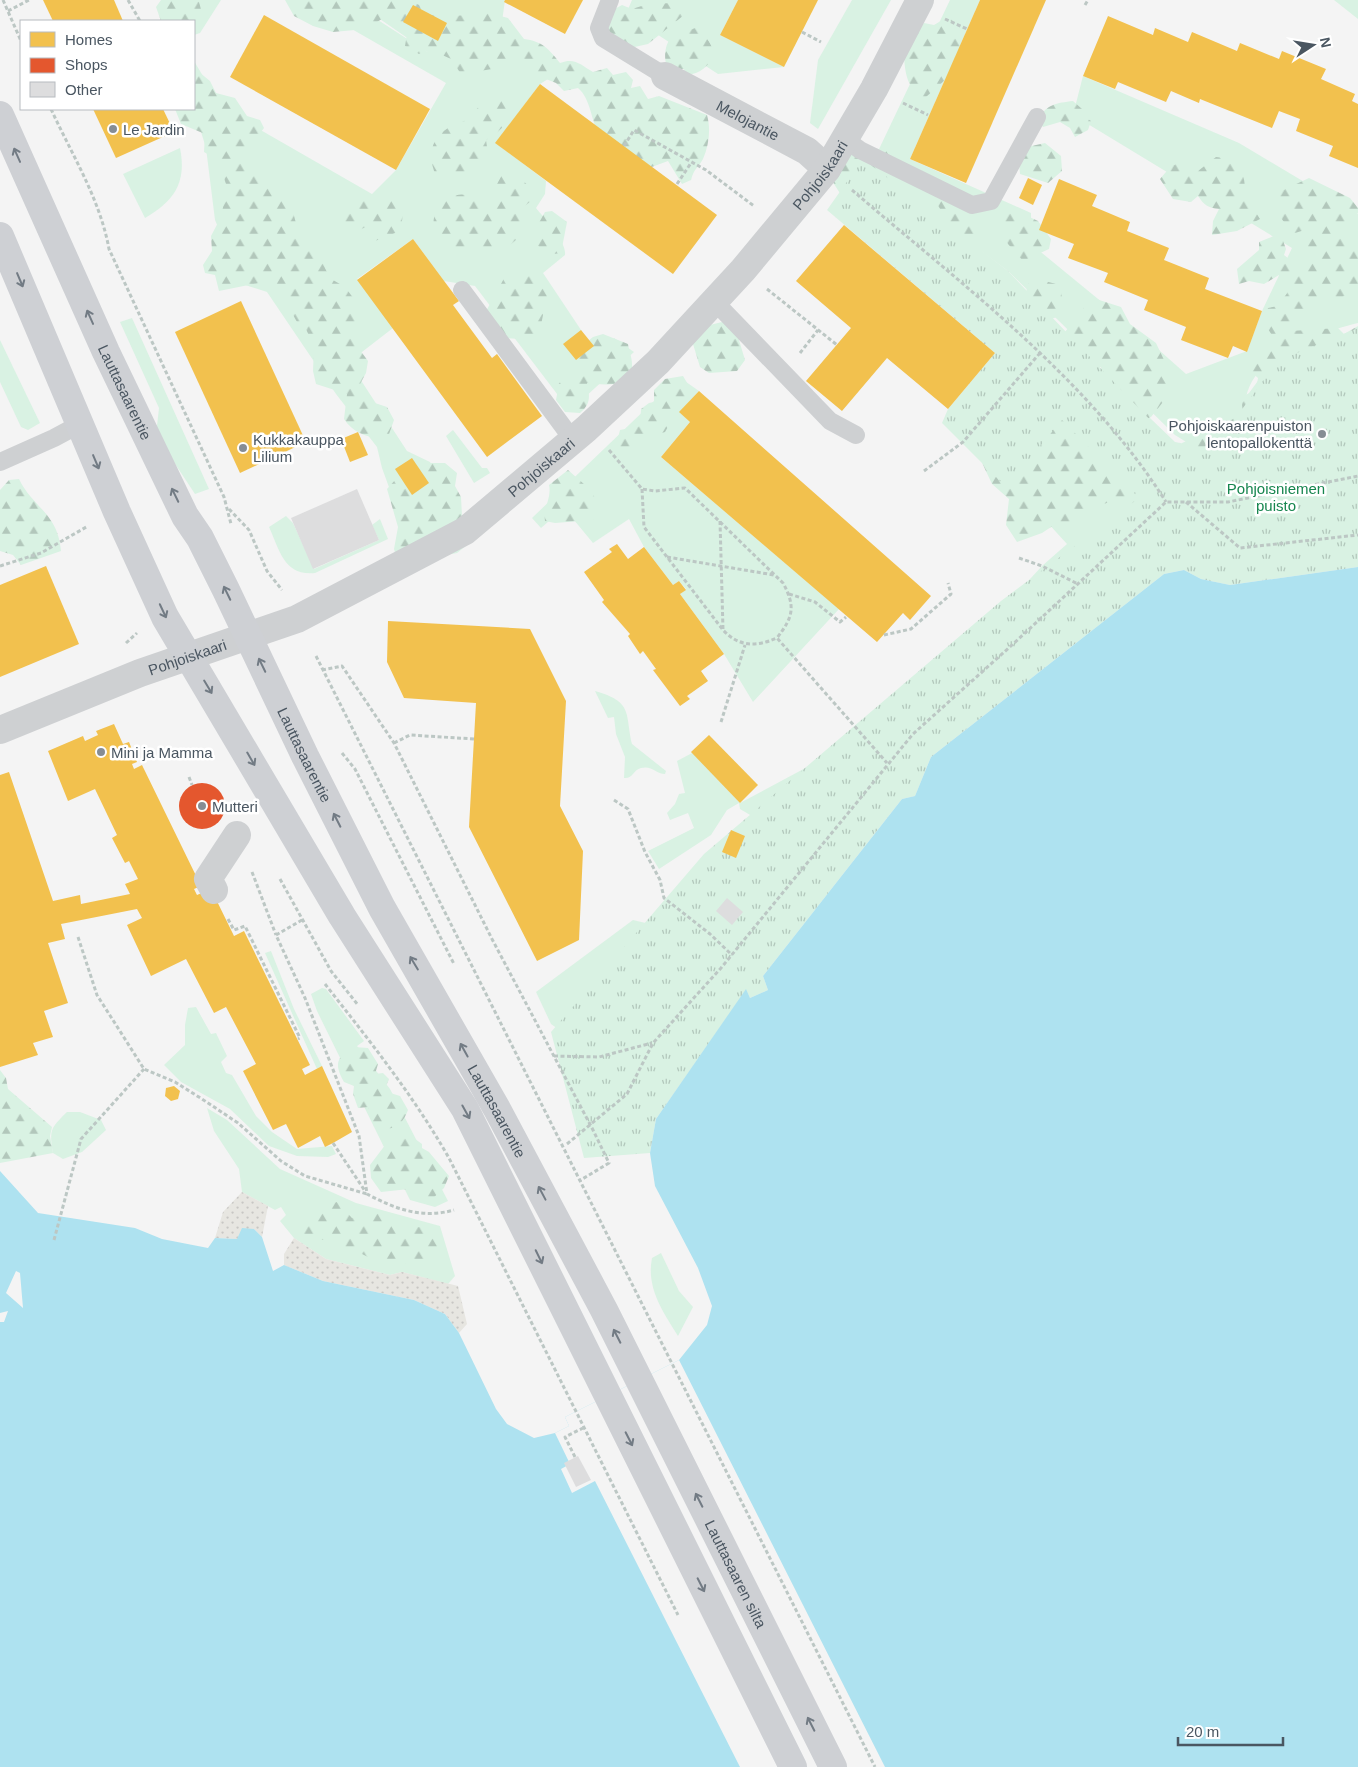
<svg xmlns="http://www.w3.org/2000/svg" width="1358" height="1767" font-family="Helvetica,sans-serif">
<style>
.grass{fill:#d9f2e3}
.forest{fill:url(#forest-firs)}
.sand{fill:url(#sand-dots)}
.park{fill:url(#park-tufts)}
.water{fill:#aee2f0;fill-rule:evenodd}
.pier{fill:#f4f4f4}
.homes{fill:#f2c14e}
.shops{fill:#e4572e}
.building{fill:#ddddde}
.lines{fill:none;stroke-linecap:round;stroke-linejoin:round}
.path{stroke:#bcc7c4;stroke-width:3;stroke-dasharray:4 2.5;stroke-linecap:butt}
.lane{stroke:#ced0d2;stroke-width:18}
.street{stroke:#ced0d2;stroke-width:28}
.secondary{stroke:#ced0d4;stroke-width:28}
.oneway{stroke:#727b84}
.poi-dot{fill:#868d94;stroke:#fff;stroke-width:2}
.labels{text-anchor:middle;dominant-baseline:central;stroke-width:5;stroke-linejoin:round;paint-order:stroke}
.street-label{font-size:15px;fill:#4a5661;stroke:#fff}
.poi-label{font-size:15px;fill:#4a5661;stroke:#fff;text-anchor:start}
.park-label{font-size:15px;fill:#17864f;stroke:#fff}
</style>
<defs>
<pattern id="forest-firs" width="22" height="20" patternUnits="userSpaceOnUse" patternTransform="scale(1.25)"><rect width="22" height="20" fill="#d9f2e3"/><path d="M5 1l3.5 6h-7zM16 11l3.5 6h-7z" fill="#b2c7bb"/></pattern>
<pattern id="sand-dots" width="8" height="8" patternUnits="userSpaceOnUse" patternTransform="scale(1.25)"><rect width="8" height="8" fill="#e7e6e1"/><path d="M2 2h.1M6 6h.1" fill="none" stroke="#c8c7c4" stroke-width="1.8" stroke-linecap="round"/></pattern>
<pattern id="park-tufts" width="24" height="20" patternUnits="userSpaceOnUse" patternTransform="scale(1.25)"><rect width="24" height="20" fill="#d9f2e3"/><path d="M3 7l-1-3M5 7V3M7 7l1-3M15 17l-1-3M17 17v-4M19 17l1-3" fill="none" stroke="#b2c7bb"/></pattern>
</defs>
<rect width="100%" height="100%" fill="#f4f4f4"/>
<g class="grass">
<polygon points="162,0 221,0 200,33 194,35 194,21"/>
<path d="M301 0H347L429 53 364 8 412 0H505L501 29 548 79 540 84 496 143 546 181 545 194 536 208C544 218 567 242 565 255L543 273 597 354 614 338 634 352 570 411 475 286 444 281 413 239 357 279 393 328 349 362 407 451 430 462 456 500 406 534 382 468 377 447 336 394 267 292 242 284 215 220 206 148 194 109V61L222 108 372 194 396 170 446 83Z"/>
<polygon points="632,0 738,0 720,35 784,67 718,74 626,14"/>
<polygon points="852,0 891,0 818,129 810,123 818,60"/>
<path d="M950 0H980L910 159 1031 213V244L1142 335 1186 374 1247 351 1262 311 1292 248 1073 115 1083 76 1239 143 1358 214V323C1318 333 1256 352 1246 397L1275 358 1208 495 1001 275 1175 442 1191 445 1175 435 1008 271 870 168Z"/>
<polygon points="1334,0 1358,0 1358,19"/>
<path d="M180 148C187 183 174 201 145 218L123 174Z"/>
<polygon points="894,240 1150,499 779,832 740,809 739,803 727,810 711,835 659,869 648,851 694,828 688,813 670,820 667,813 675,804 679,794 685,793 677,761 694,752 740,803 811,765 1007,604 1042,566 1067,544 1036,510 1062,420"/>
<polygon points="132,318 209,489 195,494 156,435 159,408 120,322"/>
<polygon points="0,340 40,423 28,430 21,427 0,382"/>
<polygon points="679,377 699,391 680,412 690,422 661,457 839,609 753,702 724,654 680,594 686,589 679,581 673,585 644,547 629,519 593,543 564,508 541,528 532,518"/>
<polygon points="453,430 482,468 487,468 490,473 474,483 446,436"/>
<path d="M286 516 293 523 314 569 379 540 372 525 380 519 388 539 315 573C284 576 280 551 269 527Z"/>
<path d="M595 691C633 702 625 712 632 744L666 771 665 774C656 774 652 765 641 768 633 770 633 779 624 778L625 757 616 734 614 717 608 718Z"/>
<polygon points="633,920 683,932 578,1043 551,1024 536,992"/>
<polygon points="271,951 294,1009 322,1066 317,1069 265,953"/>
<polygon points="322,988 326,989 364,1041 357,1046 390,1089 448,1201 435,1207 410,1200 317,1011 311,994"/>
<polygon points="196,1007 211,1034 216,1033 227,1056 221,1062 226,1073 232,1075 256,1116 272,1132 297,1149 332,1146 336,1154 328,1157 297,1156 269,1146 230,1109 181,1082 164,1065 185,1045 185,1025 188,1008"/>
<polygon points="207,1108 227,1120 280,1169 356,1203 440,1226 455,1276 448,1284 402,1272 390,1275 326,1259 294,1238 280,1221 286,1215 281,1207 275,1210 242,1192 239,1169 214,1131"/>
<path d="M67 1112H80L101 1120 106 1130 82 1152 63 1159 53 1153C49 1129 51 1128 67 1112Z"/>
<path d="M661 1253 679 1291 693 1307 678 1336C663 1312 646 1288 652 1258Z"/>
</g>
<g class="forest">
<polygon points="161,0 195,0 199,2 203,17 194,26 194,21 161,21 156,7"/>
<path d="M285 0H410L419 5 425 17 438 14 454 16 489 13 508 18 524 39C542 41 549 49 560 63 575 57 581 65 593 72L607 68 613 75 626 72 633 80 631 88 640 86 648 99 659 96 707 115C711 129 709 145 703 159 698 168 694 168 691 180L682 184 668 161 649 168C639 162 604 142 599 134 591 121 591 99 578 88L564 91 556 83 536 75 518 59 492 69 461 74 451 59 429 49 419 54 405 46 408 28 385 17 377 22 363 23 355 30 333 32 313 26 294 16Z"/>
<polygon points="673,3 684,15 648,44 630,48 606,34 609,12 622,5 632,9 648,4"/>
<path d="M949 16C976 58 956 70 925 98 905 90 904 67 904 47L924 23 934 25Z"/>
<path d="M695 28C705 35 711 42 714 53 709 66 701 74 686 75L684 69H668C663 59 664 40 676 34 681 31 689 31 695 28Z"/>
<path d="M194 68 210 81 216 93 235 98 247 116 260 120 264 128 252 144 250 156 243 160 245 169 266 174 272 186 288 194 299 234 322 258 326 270 333 280 345 287 357 303 361 327 354 342 368 361 366 373 359 386 369 401 387 407 394 420 388 437C371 440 354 434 344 419L347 394 316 384 313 371 314 346 304 325 297 322 277 286 259 283 219 291 215 275 205 273 203 265 212 251 211 236 221 217 227 187 222 172 213 157 204 152 205 134 181 124 175 109H194Z"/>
<path d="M496 97 506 98 512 105C510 123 501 131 486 140L487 147 495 153C486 173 456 177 436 176 428 157 429 141 448 128 454 124 463 123 469 118 482 105 477 103 496 97Z"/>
<path d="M1073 101 1082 109V115L1091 121 1088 130 1075 137 1070 128 1060 122 1043 127 1038 121C1045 104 1057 103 1073 101Z"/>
<polygon points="1045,143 1061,156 1062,171 1048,183 1020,174 1019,163 1027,147"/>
<path d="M859 144 883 150 892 145C904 151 919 164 911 179 908 185 902 190 898 194L841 195 829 176Z"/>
<path d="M1216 157C1237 159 1248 175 1244 194L1260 219 1237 231 1212 235 1213 221 1219 209C1208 208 1204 205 1198 196L1191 202 1173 199 1160 179 1171 166 1180 163 1198 171Z"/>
<path d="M504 170 518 175 532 190 531 201 520 210 524 233 509 246 489 251 483 248 450 253C445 246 438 238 435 230 426 207 462 177 483 207L494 200 495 188Z"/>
<path d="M1309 178 1350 198 1358 208V213L1345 225 1358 254V288L1339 299 1314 298C1310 311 1305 317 1291 319V331L1338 328 1344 334 1358 326V379L1252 470 1180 457 1182 443 1193 438 1208 439 1211 449 1224 437 1227 423 1243 412 1241 397 1256 390 1258 378 1251 372 1258 353 1268 349 1279 350V341L1275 340 1263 321 1268 308 1278 306 1290 289 1279 275 1264 284 1249 281 1239 284 1237 269 1259 250V242L1276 235 1282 238 1286 249 1284 255 1303 270 1311 228 1295 233C1282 222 1274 211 1275 194Z"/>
<path d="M938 190C955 201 978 214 980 235L965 244 960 231 945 239 936 231 942 212 934 199Z"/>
<polygon points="357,194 371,200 394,201 404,210 400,231 375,241 370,235 368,226 355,232 344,228 343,218"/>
<polygon points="1015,210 1038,221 1051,239 1049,249 1023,261 1008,244 993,219"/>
<polygon points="552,211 567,222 561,253 546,255 535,242 535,230 545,212"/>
<path d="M522 272C538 278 544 284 549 299L544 310 538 340 506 338 485 313 507 273Z"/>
<polygon points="1037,279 1060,285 1064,310 1060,316 1048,320 1026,292 1029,282"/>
<polygon points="1093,298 1121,307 1130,324 1156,343 1172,377 1167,397 1151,417 1139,422 1103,382 1101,367 1086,372 1060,337 1074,322 1081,319 1085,300"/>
<polygon points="730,320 741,332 739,340 745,360 737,371 709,373 700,367 693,344 696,333 706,326"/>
<path d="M603 334 628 344C629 351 632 357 632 364 634 389 603 385 587 383 590 396 591 404 580 413L565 412 556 400 559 383 576 376 578 349 593 337Z"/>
<polygon points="999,352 1113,462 1111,476 1122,484 1137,485 1142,495 1142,509 1125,516 1120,506 1109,502 1082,513 1070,530 1057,523 1042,533 1017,542 1006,525 1009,499 992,484 978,454"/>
<polygon points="683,376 689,386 687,400 670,409 673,418 665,432 645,438 641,446 623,456 616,446 620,430 640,426 641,409 649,403 654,402 654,390 665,379"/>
<polygon points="426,463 445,463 457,473 455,486 461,497 462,516 472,541 457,553 436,557 396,556 394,549 398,527 387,489 396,479"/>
<path d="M568 470 585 485 600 504 593 520 555 523 545 521C543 507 552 498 549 485Z"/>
<path d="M19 479C33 508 58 513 61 551L21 565 13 555 0 551V490L9 480Z"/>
<path d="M354 1047 368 1048 378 1064 375 1074 383 1073 389 1079 384 1091 400 1096 408 1110C402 1127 391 1132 374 1127L368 1107 358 1108 353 1094 354 1086 344 1082C334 1064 336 1057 354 1047Z"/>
<polygon points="0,1070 6,1078 8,1089 52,1127 50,1136 53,1153 0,1163"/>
<polygon points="392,1136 411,1136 422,1144 422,1148 429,1152 449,1176 444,1188 432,1199 419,1197 409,1189 381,1192 371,1178 370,1165"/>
<path d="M337 1202 352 1218C379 1211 383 1209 402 1230L419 1227 437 1228 441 1240 438 1258 412 1267 398 1260 380 1263 362 1254 340 1253 330 1241 302 1236 306 1217 321 1205Z"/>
</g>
<g class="sand">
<polygon points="242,1192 268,1206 262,1237 254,1229 237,1239 215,1238 223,1212"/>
<polygon points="294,1238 326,1259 390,1275 402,1272 458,1286 467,1324 459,1333 445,1314 414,1300 323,1281 284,1265 284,1254"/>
</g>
<polygon class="park" points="863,159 1008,271 1173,444 1207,452 1229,427 1270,371 1292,355 1358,328 1358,567 1230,585 1201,579 1184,570 1164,574 931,757 915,796 902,799 763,976 768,990 750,998 746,990 656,1119 650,1153 584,1158 551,1032 704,854 1001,601 1139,498 1062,420 1006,487 942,423 948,409 995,353 827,210"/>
<path class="water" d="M1358 567V1767H0V1322H4L8 1311 0 1313V1171L38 1213 135 1228 162 1239 208 1248 215 1238 237 1239 242 1228 254 1229 262 1237 273 1271 284 1265 323 1281 414 1300 445 1314 459 1333 496 1409 507 1424 534 1438 555 1433 569 1426 565 1417 679 1360 707 1325 712 1306 698 1268 655 1186 650 1153 656 1119 746 989 750 998 768 990 763 976 902 799 915 796 931 757 1164 574 1184 570 1201 579 1230 585ZM16 1271 20 1273 23 1308 6 1293Z"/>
<polygon class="pier" points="679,1360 885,1767 740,1767 595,1481 572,1493 561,1469 570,1464 555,1433 569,1426 565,1417"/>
<g class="homes">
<polygon points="43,0 114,0 123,21 53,21"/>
<polygon points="505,0 583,0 565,34 504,2"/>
<polygon points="738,0 818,0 784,67 720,35"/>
<polygon points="980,0 1046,0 966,183 910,159"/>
<polygon points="413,5 447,23 438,41 403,22"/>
<polygon points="264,15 430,109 396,170 230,77"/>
<polygon points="1108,16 1153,35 1155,28 1188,42 1192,32 1237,51 1240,43 1279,59 1282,51 1326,69 1321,79 1355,94 1352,101 1358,104 1358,168 1329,156 1333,146 1296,131 1300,119 1279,111 1272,128 1200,99 1199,103 1171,91 1166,102 1118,82 1115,89 1083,76"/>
<polygon points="540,84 717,215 673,274 495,143"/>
<polygon points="93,109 163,109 174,132 116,158"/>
<polygon points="1028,178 1042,185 1033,205 1019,198"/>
<polygon points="1059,179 1097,195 1092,206 1130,222 1127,231 1169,248 1164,260 1209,278 1205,289 1262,311 1247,352 1233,346 1228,358 1181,340 1186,327 1144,310 1148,300 1104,282 1108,273 1068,258 1074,244 1039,230"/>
<polygon points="844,225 995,353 948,409 887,358 842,411 806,381 851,328 796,281"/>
<polygon points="413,239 459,301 453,305 492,358 497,354 542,416 487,457 357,280"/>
<polygon points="241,301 306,442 240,473 175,332"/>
<polygon points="581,330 594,346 576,360 563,344"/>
<polygon points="699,391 931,596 910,620 903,613 877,642 661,457 690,422 679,412"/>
<polygon points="358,432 368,455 350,462 341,439"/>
<polygon points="412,458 429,483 412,495 395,469"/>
<polygon points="617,544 628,559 644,547 673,585 679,581 686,590 680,594 724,654 701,671 708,681 687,696 690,699 680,706 653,670 656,669 643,651 640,654 628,636 630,634 602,602 604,600 584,572 612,552 609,549"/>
<polygon points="46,566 79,644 0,677 0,585"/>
<polygon points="388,621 530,629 566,701 560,806 583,851 579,940 537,961 469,827 476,703 404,698 387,662"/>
<polygon points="114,724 123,744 129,742 137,762 132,764 134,769 142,765 201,886 194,889 197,895 211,889 234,936 244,931 310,1065 302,1069 305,1075 322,1066 352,1132 333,1143 325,1147 320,1136 298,1148 286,1124 273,1130 243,1071 256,1064 226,1007 214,1013 186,959 151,976 127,925 142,918 137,909 61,924 65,939 48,943 68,1003 44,1011 53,1037 33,1043 38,1055 0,1067 0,775 9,772 53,901 80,895 81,904 130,894 125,884 138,879 129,861 125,863 112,838 117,835 95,789 68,801 48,751 83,736 85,741 98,735 96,731"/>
<polygon points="709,735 758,785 740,803 691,752"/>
<polygon points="731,830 745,836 736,858 722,852"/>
<polygon points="174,1086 180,1091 178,1099 171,1101 165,1096 166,1088"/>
</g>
<circle class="shops" cx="202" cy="806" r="23"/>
<g class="building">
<polygon points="357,489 379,540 313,569 291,518"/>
<polygon points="727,898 743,912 732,925 716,911"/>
<polygon points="578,1456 591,1480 576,1487 564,1463"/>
</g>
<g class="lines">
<g class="path">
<polyline points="3,0 21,41"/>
<polyline points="128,0 140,21"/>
<polyline points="1085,5 1088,0"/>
<polyline points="8,11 29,0"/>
<polyline points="945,19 967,29"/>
<polyline points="802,32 821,42"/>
<polyline points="903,103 928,115"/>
<path d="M51 109C72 155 100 199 109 249L224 497 231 524"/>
<polyline points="624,146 634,130 706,170 754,206"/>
<polyline points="677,184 691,163"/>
<path d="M852 190C961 284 1089 379 1166 502"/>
<polyline points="767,289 837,345"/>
<polyline points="800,353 818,330"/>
<path d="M609 450 642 489 655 491 685 488 783 583C796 607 793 617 777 638"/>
<polyline points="924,471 963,442 1040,353"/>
<path d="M642 489 644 527 723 630C739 647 756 647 777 638L887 763"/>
<polyline points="1186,502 1240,548 1358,535"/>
<polyline points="229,509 249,530 267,571 282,590"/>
<polyline points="720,521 723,630"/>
<polyline points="667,557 774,575"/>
<polyline points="1019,558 1042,566 1078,584"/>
<polyline points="0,566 41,553 88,526"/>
<polyline points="789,594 815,602 840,622 846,617"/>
<polyline points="884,635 911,629 951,594 948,583"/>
<polyline points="126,643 137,633"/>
<polyline points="316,656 875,1767"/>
<polyline points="322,670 342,666 394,743 492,939 593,1130 609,1163 579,1181"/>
<polyline points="721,722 745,645"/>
<polyline points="394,743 410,735 474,739"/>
<polyline points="342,753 355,769 454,964"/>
<polyline points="189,777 192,785"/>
<polyline points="614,800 628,809 645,852 660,880 664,898 710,934 732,955"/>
<polyline points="252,872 276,935"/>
<polyline points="280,879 331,971 358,1005"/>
<polyline points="228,919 234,930 245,926 300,1038 298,1039"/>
<path d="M302 920 276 935 305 998 359 1136 367 1194C395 1209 422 1219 454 1210"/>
<polyline points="78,937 97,995 144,1069 175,1082 202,1099 238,1123 281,1161 305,1176 367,1194"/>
<path d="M325 984C369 1040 413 1095 449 1158L678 1615"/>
<polyline points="554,1056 599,1057 652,1043"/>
<polyline points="333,1143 365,1191"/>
<polyline points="567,1144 627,1094 653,1043 721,968 913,734 1012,645 1166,502 1228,502 1358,476"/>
<polyline points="54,1240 81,1139 144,1069"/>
<polyline points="575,1457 565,1437 583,1428"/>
</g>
<g class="lane">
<polyline points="610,0 599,28 603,38 665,76"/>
<polyline points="845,139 860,150 972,205 991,201 1037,117"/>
<polyline points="462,290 573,440"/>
<polyline points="715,302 830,421 856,435"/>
<polyline points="0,462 54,438 80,424"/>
</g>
<g class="street">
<path id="s1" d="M665 76 807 151 827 169"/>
<path id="s2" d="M0 730 140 673 297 619 465 531 586 429 658 362 743 270 827 169 874 89 920 0"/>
<polyline points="214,890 208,879 237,835"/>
</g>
<g class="secondary">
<path id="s3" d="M0 115 106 352 185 516 200 538 226 590 305 756 382 908 497 1109 604 1310 833 1767"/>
<polyline points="0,236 117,512 165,617 342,916 465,1109 793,1767"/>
</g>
</g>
<defs><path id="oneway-shaft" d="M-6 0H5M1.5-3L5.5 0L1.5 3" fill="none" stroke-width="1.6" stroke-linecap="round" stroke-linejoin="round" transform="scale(1.25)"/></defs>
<g class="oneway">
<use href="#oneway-shaft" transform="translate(17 155) rotate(-114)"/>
<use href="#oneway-shaft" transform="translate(20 280) rotate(67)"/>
<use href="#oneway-shaft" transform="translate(90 317) rotate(-114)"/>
<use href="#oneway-shaft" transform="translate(96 462) rotate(67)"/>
<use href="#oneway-shaft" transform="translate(175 495) rotate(-116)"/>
<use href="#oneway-shaft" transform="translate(227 593) rotate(-116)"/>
<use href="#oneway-shaft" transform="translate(163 611) rotate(65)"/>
<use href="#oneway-shaft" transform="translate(262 665) rotate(-116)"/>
<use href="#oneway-shaft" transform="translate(208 687) rotate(59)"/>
<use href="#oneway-shaft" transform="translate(251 759) rotate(60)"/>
<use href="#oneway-shaft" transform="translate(337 820) rotate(-117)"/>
<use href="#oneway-shaft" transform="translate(414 963) rotate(-121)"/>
<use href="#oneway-shaft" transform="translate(464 1050) rotate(-119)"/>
<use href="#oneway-shaft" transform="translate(466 1112) rotate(61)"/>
<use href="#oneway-shaft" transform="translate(542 1193) rotate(-118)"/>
<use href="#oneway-shaft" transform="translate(539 1257) rotate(64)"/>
<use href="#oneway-shaft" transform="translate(617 1336) rotate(-117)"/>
<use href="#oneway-shaft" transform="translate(629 1439) rotate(63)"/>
<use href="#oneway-shaft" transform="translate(699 1500) rotate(-117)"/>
<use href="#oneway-shaft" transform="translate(701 1585) rotate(63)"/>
<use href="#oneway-shaft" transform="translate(811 1724) rotate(-117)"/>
</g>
<g class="poi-dot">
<circle cx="113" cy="129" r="5"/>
<circle cx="1322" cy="434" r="5"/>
<circle cx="243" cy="448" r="5"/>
<circle cx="101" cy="752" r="5"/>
<circle cx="202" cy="806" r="5"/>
</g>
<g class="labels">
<g class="street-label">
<text stroke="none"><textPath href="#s1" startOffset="94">Melojantie</textPath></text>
<text stroke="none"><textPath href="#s2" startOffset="1011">Pohjoiskaari</textPath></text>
<text stroke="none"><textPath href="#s3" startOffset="304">Lauttasaarentie</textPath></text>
<text stroke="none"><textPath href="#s2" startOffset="606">Pohjoiskaari</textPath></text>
<text stroke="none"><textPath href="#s2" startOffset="201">Pohjoiskaari</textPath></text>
<text stroke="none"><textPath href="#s3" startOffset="709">Lauttasaarentie</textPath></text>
<text stroke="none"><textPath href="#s3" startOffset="1114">Lauttasaarentie</textPath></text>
<text stroke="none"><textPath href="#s3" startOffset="1635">Lauttasaaren silta</textPath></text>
</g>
<g class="poi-label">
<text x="123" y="129">Le Jardin</text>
<text x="1312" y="425" text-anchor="end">Pohjoiskaarenpuiston<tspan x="1312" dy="17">lentopallokenttä</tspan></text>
<text x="253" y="439">Kukkakauppa<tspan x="253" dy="17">Lilium</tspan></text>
<text x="111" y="752">Mini ja Mamma</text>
<text x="212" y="806">Mutteri</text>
</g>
<g class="park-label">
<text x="1276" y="488">Pohjoisniemen<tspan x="1276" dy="17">puisto</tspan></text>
</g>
</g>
<rect x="20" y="20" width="175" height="90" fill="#ffffff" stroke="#b7bbc0"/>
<rect x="30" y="32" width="25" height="15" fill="#f2c14e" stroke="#b7bbc0"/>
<text x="65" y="45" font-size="15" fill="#4a5661">Homes</text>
<rect x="30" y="58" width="25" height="15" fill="#e4572e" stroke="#b7bbc0"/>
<text x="65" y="70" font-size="15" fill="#4a5661">Shops</text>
<rect x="30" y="82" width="25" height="15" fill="#ddddde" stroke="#b7bbc0"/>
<text x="65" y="95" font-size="15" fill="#4a5661">Other</text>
<g transform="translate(1313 45) rotate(78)" stroke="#ffffff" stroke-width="4" paint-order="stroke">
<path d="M0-4L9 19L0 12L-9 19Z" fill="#4a5661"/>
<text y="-8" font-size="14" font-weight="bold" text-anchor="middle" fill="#4a5661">N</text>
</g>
<path d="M1178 1737v8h105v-8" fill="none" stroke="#4a5661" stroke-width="2.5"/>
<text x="1186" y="1737" font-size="15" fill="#4a5661" stroke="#ffffff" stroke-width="4" paint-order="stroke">20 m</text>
</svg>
